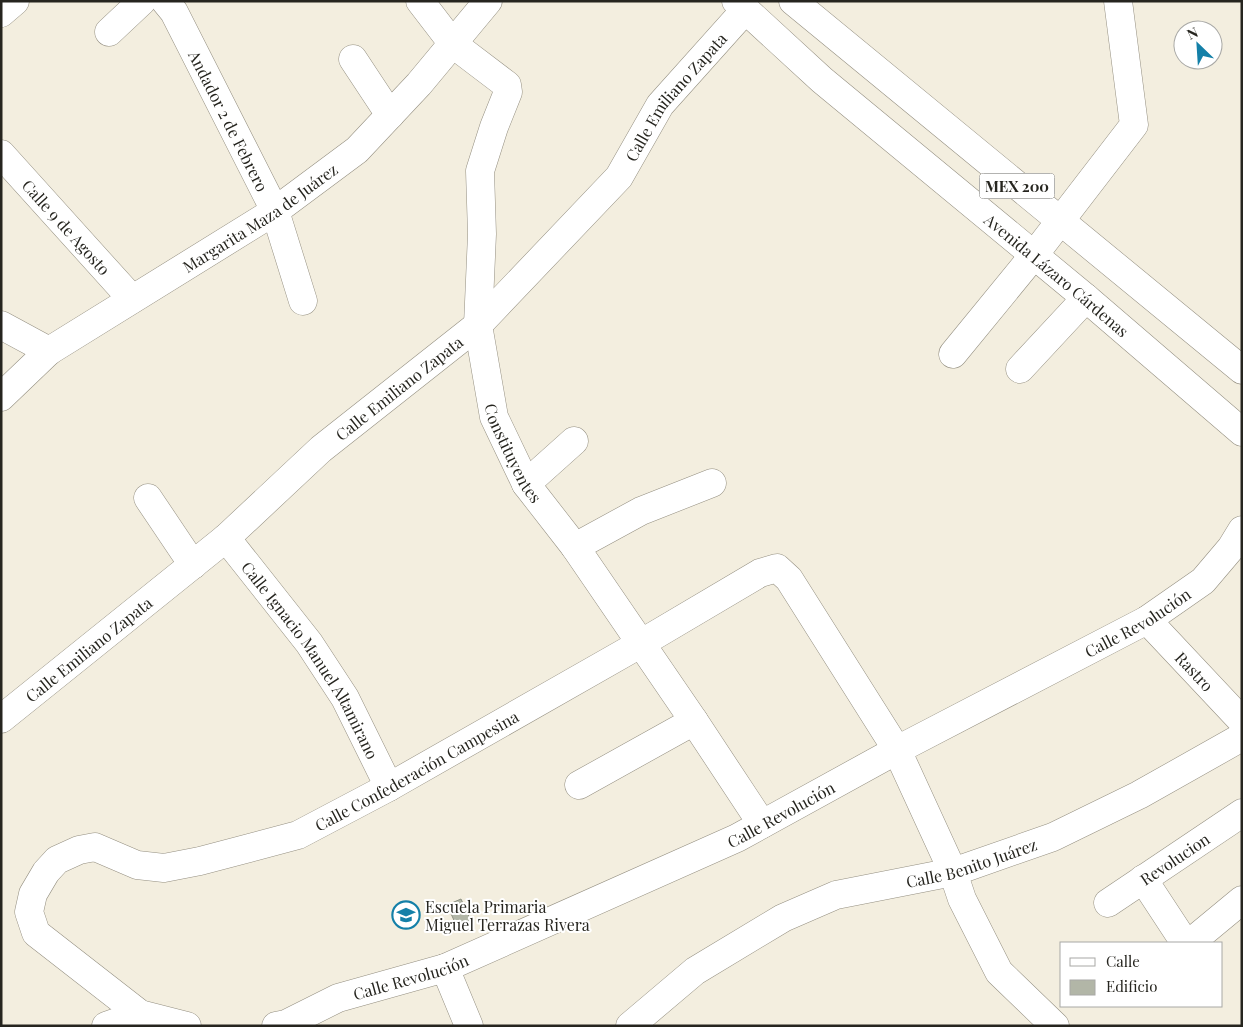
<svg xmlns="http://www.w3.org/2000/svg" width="1243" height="1027" font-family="'Playfair Display',serif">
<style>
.building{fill:#b2b6a7;stroke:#8d9082}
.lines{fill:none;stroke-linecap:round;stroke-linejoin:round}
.minor-casing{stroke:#948f81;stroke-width:29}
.major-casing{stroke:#948f81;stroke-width:29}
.minor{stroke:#fff;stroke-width:28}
.major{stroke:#fff;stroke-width:28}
.labels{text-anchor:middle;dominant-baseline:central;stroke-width:4;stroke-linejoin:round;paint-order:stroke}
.shield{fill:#fff;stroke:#676662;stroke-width:1}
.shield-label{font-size:15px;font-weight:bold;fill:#26251f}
.street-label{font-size:16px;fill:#26251f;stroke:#fff}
.poi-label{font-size:16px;fill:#26251f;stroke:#fff;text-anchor:start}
</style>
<rect width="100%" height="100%" fill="#f3eedf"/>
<polygon class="building" points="461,899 472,923 458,929 447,905"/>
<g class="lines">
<g class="minor-casing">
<g id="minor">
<path id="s1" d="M165 1 174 12 275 211 303 301"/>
<path id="s2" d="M420 1 453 44 507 85 508 92 494 127 480 171 482 234 478 325 494 417 526 484 575 547 694 721 762 824"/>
<polyline points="1,13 15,1"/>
<polyline points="109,32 142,1"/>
<polyline points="353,59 390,115"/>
<path id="s3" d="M1 154 132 299"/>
<polyline points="1,325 49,351"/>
<polyline points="953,354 1034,255 1134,125 1118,1"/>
<polyline points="1020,369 1086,298"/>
<path id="s4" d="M1 397 49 351 275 211 357 150 419 84 488 1"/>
<polyline points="526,484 574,441"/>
<polyline points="148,498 193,565"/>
<path id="s5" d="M226 538 309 643 345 698 389 787"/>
<polyline points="575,547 641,511 712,483"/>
<path id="s6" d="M1147 620 1242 721"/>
<path id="s7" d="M1 719 226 538 321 449 478 325 619 177 660 105 746 9"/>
<polyline points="579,785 694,721"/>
<polyline points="1143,879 1185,943"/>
<path id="s8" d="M1108 903 1242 813"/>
<polyline points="1190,943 1242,900"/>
<polyline points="445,968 469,1026"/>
<polyline points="106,1026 140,1014"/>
<path id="s9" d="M187 1026 140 1014 36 933 29 912 33 894 46 872 57 860 79 850 95 847 137 865 164 868 200 861 298 835 389 787 640 644 760 573 777 568 789 579 897 750 953 872 962 899 999 972 1055 1026"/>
<path id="s10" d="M276 1026 286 1024 338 998 445 968 737 838 897 750 1147 620 1203 581 1231 548 1242 530"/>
<path id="s11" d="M630 1026 695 971 783 918 836 895 953 872 1053 837 1139 795 1242 737"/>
</g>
</g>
<g class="major-casing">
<g id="major">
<path id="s12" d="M736 1 822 80 1086 298 1242 432"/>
<polyline points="793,1 1242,370"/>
</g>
</g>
<use href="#minor" class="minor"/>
<use href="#major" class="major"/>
</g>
<defs>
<g id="school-ring" transform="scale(1.4375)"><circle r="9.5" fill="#fff" stroke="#1480a8" stroke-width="1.5"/><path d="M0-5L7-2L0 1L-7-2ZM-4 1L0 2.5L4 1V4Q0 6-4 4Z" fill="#1480a8"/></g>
</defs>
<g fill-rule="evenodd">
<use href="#school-ring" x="406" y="915"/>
</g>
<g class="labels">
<rect class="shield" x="979.5" y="173.5" width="75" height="25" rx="4"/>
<g class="shield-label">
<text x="1017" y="186">MEX 200</text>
</g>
<g class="street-label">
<text stroke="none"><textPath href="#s7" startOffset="922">Calle Emiliano Zapata</textPath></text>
<text stroke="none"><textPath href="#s1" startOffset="136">Andador 2 de Febrero</textPath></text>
<text stroke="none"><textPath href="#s4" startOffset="316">Margarita Maza de Juárez</textPath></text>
<text stroke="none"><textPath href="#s3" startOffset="98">Calle 9 de Agosto</textPath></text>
<text stroke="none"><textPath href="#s12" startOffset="422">Avenida Lázaro Cárdenas</textPath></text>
<text stroke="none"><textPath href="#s7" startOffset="518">Calle Emiliano Zapata</textPath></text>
<text stroke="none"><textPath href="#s2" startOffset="501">Constituyentes</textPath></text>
<text stroke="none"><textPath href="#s10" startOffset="954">Calle Revolución</textPath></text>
<text stroke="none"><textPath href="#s7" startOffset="112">Calle Emiliano Zapata</textPath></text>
<text stroke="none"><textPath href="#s5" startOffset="149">Calle Ignacio Manuel Altamirano</textPath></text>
<text stroke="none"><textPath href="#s6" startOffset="70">Rastro</textPath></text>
<text stroke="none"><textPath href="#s9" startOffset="649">Calle Confederación Campesina</textPath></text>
<text stroke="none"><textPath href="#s10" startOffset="549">Calle Revolución</textPath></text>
<text stroke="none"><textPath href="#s8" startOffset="80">Revolucion</textPath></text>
<text stroke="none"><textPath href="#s11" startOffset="385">Calle Benito Juárez</textPath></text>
<text stroke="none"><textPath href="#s10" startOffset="144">Calle Revolución</textPath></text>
</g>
<g class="poi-label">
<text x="425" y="906">Escuela Primaria<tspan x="425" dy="18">Miguel Terrazas Rivera</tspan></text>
</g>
</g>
<rect width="1243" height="1027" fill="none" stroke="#26251f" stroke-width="5"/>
<rect x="1060" y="942" width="162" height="65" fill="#ffffff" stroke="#a8a8a5"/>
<rect x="1070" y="958" width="25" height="8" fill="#ffffff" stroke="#a8a8a5"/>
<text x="1106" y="967" font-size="15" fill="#26251f">Calle</text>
<rect x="1070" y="980" width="25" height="15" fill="#b2b6a7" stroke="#a8a8a5"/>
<text x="1106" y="992" font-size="15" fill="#26251f">Edificio</text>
<g transform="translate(1198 45) rotate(335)"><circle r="24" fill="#ffffff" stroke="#a8a8a5"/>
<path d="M0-4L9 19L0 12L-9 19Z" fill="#1480a8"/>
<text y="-8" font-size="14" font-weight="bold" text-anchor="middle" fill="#26251f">N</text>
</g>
</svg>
